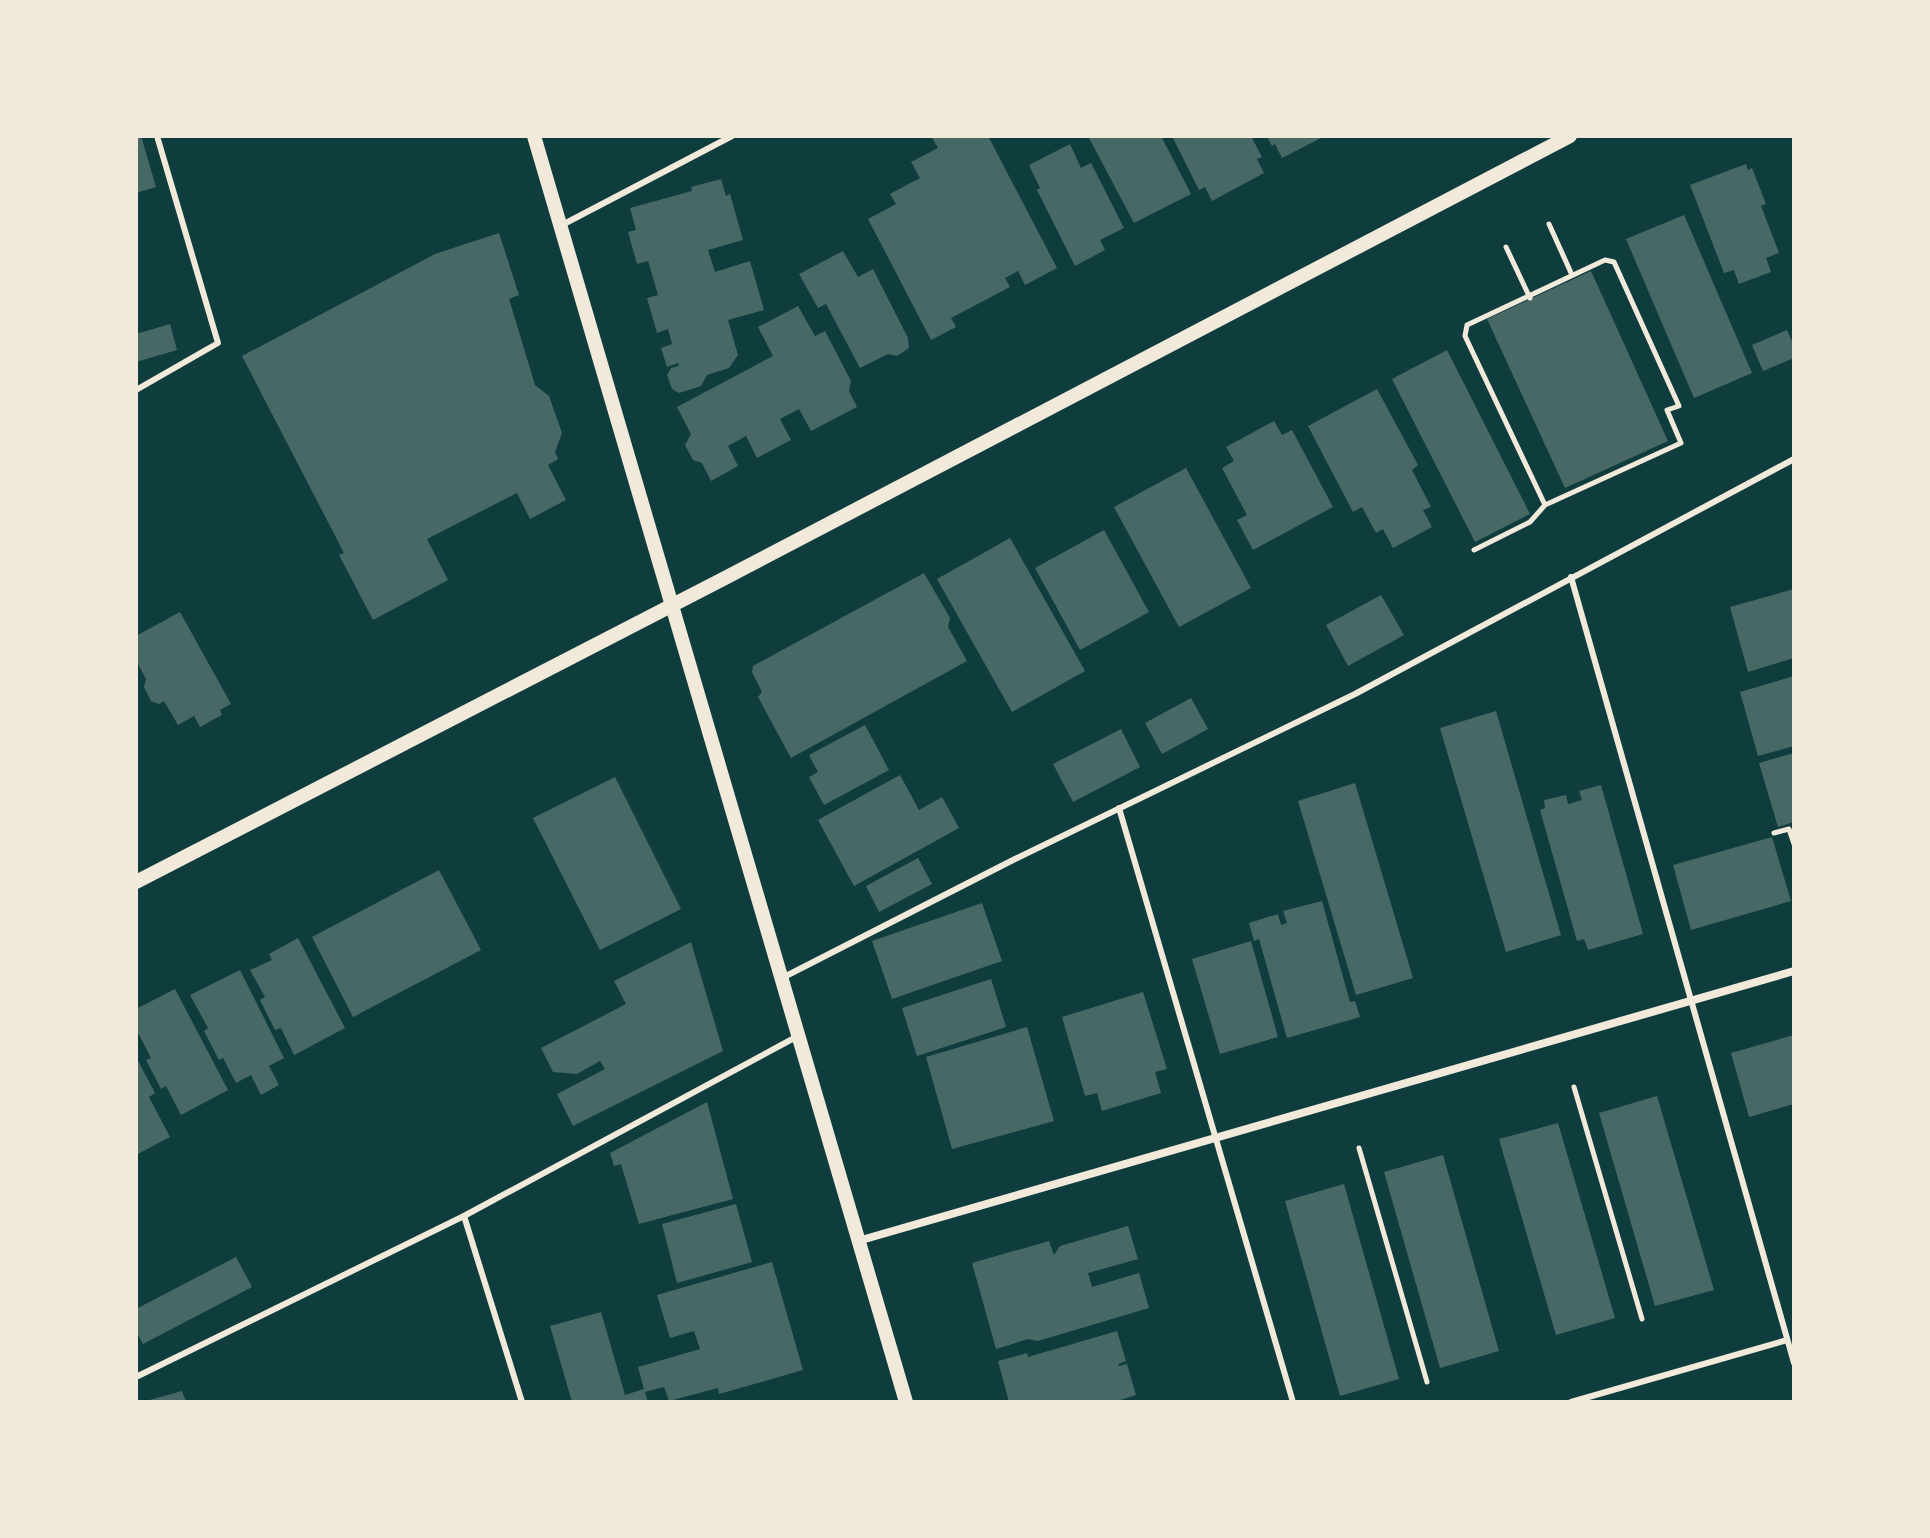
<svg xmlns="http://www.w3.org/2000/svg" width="1930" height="1538" font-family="Barlow,sans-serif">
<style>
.building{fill:#486865}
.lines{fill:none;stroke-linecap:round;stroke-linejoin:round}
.path{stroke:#f1e9da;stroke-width:5}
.service{stroke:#f1e9da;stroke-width:6}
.minor{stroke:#f1e9da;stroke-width:8}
.tertiary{stroke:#f1e9da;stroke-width:14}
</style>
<rect width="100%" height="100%" fill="#0f3d3e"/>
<g class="building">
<polygon points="136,136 141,136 156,187 136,193"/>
<polygon points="931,136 988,136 1057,268 1025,285 1018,271 1005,278 1010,287 951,318 956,327 931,340 868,219 896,204 890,194 920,178 911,162 938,148"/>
<polygon points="1088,136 1161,136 1191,194 1134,223"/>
<polygon points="1172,136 1251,136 1262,157 1257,159 1264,173 1212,201 1205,187 1199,190"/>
<polygon points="1267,136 1325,136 1282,158 1275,144 1272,146"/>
<polygon points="1070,144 1081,168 1091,163 1124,228 1100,240 1105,250 1075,266 1037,190 1040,188 1029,165"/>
<polygon points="1746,164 1748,170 1752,168 1766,204 1761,206 1779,253 1766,258 1771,272 1739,284 1734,270 1724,273 1690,185"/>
<polygon points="721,179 726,196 730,194 743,240 708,250 715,272 750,261 764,310 728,320 738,355 729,368 707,375 701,386 679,393 672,389 667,375 671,368 679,366 678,363 667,367 661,348 672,344 668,329 657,333 647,298 658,295 648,261 637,264 628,232 636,230 630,208 692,191 691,187"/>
<polygon points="1684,215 1752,373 1694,398 1626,239"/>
<polygon points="499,233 519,295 509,299 535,385 549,396 562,433 555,452 558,459 548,465 566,500 530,519 517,493 427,539 448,580 373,620 339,555 344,553 242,356 435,254"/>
<polygon points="843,251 858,277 873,269 908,338 909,348 897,356 888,354 860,368 826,304 818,308 799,274"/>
<polygon points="1591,271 1668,441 1565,488 1487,319"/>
<polygon points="798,306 815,336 825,331 851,381 849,391 857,407 811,431 799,409 780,419 791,440 757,458 746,436 728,446 738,466 711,481 702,463 693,460 685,445 691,434 677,407 773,356 758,327"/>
<polygon points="170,324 177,350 136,362 136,334"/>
<polygon points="1787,330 1794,346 1794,358 1763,371 1752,345"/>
<polygon points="1447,350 1530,514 1475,542 1392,379"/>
<polygon points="1377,389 1418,465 1412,470 1431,507 1423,510 1432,527 1393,548 1383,529 1376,533 1362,507 1353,512 1308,426"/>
<polygon points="1274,421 1282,435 1292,430 1333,507 1253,550 1237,520 1247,515 1222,468 1234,461 1226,447"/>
<polygon points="1186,468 1251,588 1179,627 1114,507"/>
<polygon points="1104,530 1149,612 1080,650 1035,568"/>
<polygon points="1010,538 1085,671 1012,712 937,579"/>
<polygon points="924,573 950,618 948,627 967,661 791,758 758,697 762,692 752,672 753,666"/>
<polygon points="1794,589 1794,658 1748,672 1730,607"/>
<polygon points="1381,595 1404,635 1348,666 1326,625"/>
<polygon points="180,612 231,704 220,710 222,715 200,727 194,716 178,725 164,701 159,704 151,701 144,687 146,679 136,660 136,636"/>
<polygon points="1794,676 1794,746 1758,756 1740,692"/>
<polygon points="1191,698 1208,729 1162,754 1145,723"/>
<polygon points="1496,711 1561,935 1506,952 1440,728"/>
<polygon points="865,725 889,770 824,805 809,777 818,772 809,755"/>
<polygon points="1121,729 1140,767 1073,802 1053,764"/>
<polygon points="1794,753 1794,822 1778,827 1759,763"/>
<polygon points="900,775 919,810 942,797 959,828 854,886 818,820"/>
<polygon points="615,777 681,909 600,950 533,818"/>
<polygon points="1355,783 1413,978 1356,995 1298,801"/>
<polygon points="1601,785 1643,934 1588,950 1584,939 1577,941 1540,810 1545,808 1544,800 1566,795 1568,804 1582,800 1579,791"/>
<polygon points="1772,837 1791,901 1691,930 1673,865"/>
<polygon points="918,858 932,884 879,912 866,886"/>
<polygon points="439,870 481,950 353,1017 312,937"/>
<polygon points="1322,901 1350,1002 1355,1001 1360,1017 1287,1038 1259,939 1254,941 1249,923 1278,914 1281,925 1287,923 1283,911"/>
<polygon points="982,903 1002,961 892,999 872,941"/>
<polygon points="298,938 345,1028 294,1055 281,1028 275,1030 260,1000 265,997 250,970 272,960 269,954"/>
<polygon points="1251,941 1278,1037 1220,1054 1192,959"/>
<polygon points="691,942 723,1051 573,1126 557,1094 605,1069 600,1061 577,1074 553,1072 541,1048 626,1004 614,981"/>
<polygon points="240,970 284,1058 269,1066 279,1085 261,1095 251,1075 236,1083 223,1058 219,1060 204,1031 208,1028 190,995"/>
<polygon points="991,979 1006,1027 917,1056 902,1008"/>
<polygon points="175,989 228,1090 181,1115 166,1086 161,1089 146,1060 151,1058 136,1029 136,1009"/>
<polygon points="1143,992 1167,1069 1155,1072 1161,1093 1102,1111 1097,1093 1085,1096 1062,1017"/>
<polygon points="1027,1027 1054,1121 952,1149 926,1057"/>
<polygon points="1794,1035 1794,1104 1749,1117 1731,1053"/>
<polygon points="136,1057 155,1093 149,1097 170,1137 136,1155"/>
<polygon points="1657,1096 1714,1290 1655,1306 1599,1113"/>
<polygon points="707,1102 733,1199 639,1224 621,1164 614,1166 610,1153"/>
<polygon points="1558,1123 1615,1318 1556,1335 1499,1139"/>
<polygon points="1443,1155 1499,1351 1440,1368 1384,1172"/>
<polygon points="1344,1184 1399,1379 1340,1396 1285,1201"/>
<polygon points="736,1204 752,1262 677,1283 662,1224"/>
<polygon points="1128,1226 1138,1259 1088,1273 1092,1287 1139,1273 1149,1308 1038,1341 1028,1339 996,1349 972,1263 1049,1241 1054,1255 1060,1246"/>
<polygon points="236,1257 252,1287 143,1344 136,1331 136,1309"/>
<polygon points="772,1262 803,1370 719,1394 718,1388 669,1401 664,1387 645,1392 648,1402 572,1402 550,1326 601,1312 625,1395 644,1389 638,1367 700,1349 694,1331 670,1338 657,1295"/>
<polygon points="1117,1331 1126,1361 1118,1364 1119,1366 1127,1364 1136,1395 1114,1402 1009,1402 998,1361 1027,1353 1028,1357"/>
<polygon points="182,1391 186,1402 146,1402 146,1401"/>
</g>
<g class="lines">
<g class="path">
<polyline points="1549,224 1572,275"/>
<polyline points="1506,247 1530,298"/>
<polyline points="1474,550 1530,522 1545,505 1681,443 1667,410 1679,406 1614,262 1605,260 1467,325 1465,336 1545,505"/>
<polyline points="1774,833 1789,829 1794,844"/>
<polyline points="1574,1087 1642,1319"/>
<polyline points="1359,1148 1427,1382"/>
</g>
<g class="service">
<polyline points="562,225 732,136"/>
<polyline points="136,390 218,343 157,136"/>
<polyline points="1571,577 1794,1363"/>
<polyline points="1119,808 1293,1402"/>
<polyline points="782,978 1015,859 1355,694 1794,459"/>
<polyline points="464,1216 522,1402"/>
<polyline points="136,1377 464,1216 798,1036"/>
<polyline points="1571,1402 1787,1340"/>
</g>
<polyline class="minor" points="858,1241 1794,971"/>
<g class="tertiary">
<polyline points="534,136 906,1402"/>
<polyline points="136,882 725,578 1570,136"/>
</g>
</g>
<rect width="1930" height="1538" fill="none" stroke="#f1e9da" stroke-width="276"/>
</svg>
